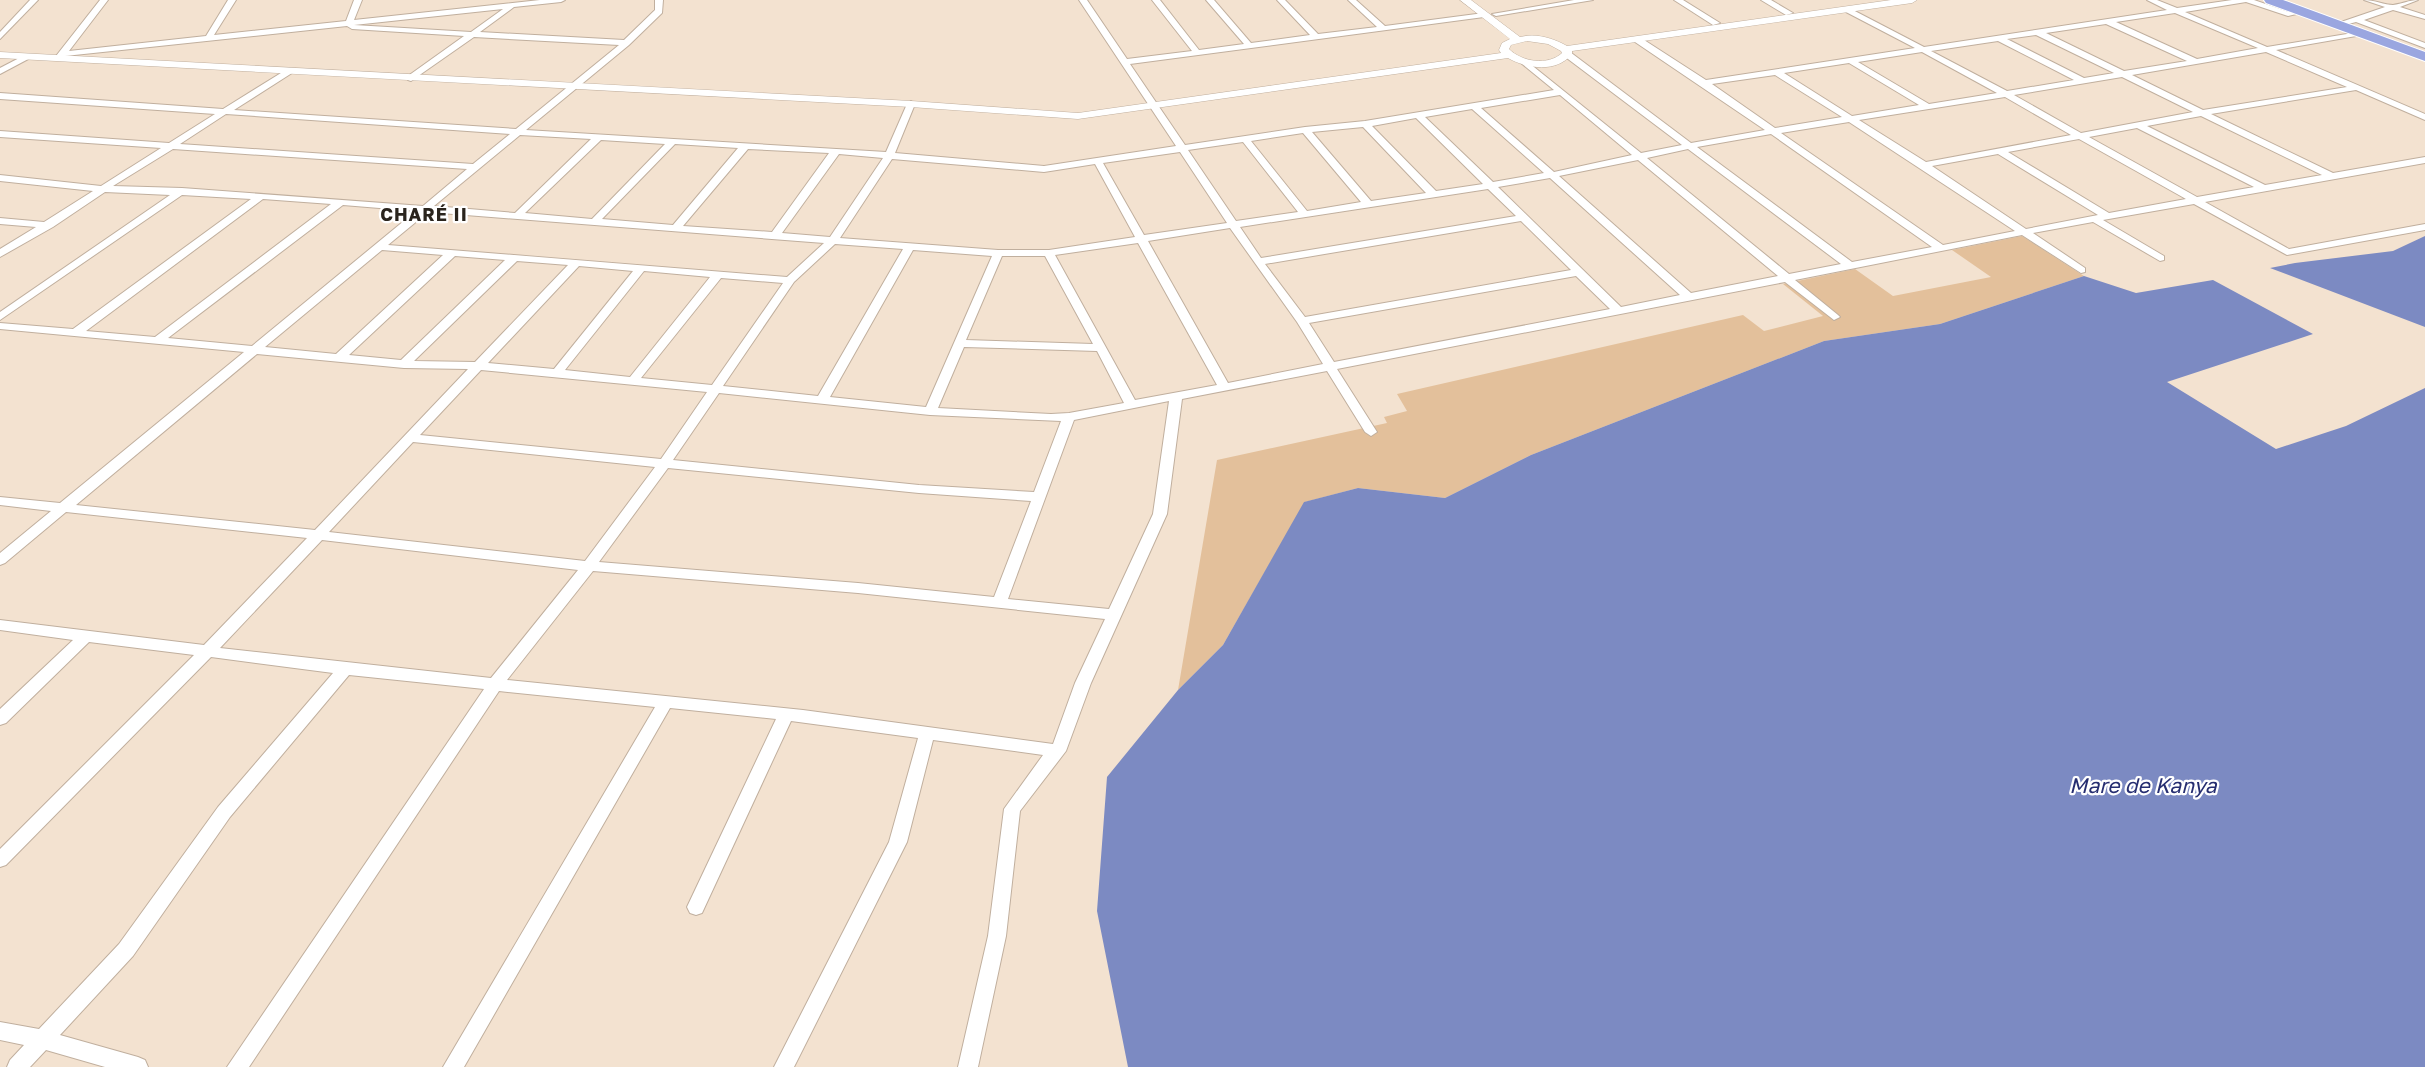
<svg xmlns="http://www.w3.org/2000/svg" width="2425" height="1067" font-family="'Golos Text',sans-serif">
<style>
.green{fill:#e3c09b}
.water{fill:#7c8ac2}
.lines{fill:none;stroke-linecap:round;stroke-linejoin:round}
.minor-casing{stroke:#c0af9e;stroke-width:2}
.tertiary-casing{stroke:#c0af9e;stroke-width:1}
.trunk-casing{stroke:#fff;stroke-width:2}
.minor{fill:#fff;fill-rule:evenodd}
.tertiary{fill:#fff;fill-rule:evenodd}
.trunk{fill:#9aa6e0;fill-rule:evenodd}
.labels{text-anchor:middle;dominant-baseline:central;stroke-width:4.5;stroke-linejoin:round;paint-order:stroke}
.far-district-label{font-size:18px;font-weight:bold;letter-spacing:1px;fill:#2a241d;stroke:#fff}
.near-water-label{font-size:21px;font-style:italic;fill:#262e71;stroke:#fff}
</style>
<rect width="100%" height="100%" fill="#f3e2d0"/>
<polygon class="green" points="2022,236 2084,276 1940,324 1824,341 1531,455 1445,498 1358,488 1305,502 1223,645 1178,690 1217,460 1387,423 1384,417 1407,411 1397,394 1743,315 1764,331 1823,316 1783,284 1855,269 1893,296 1991,277 1952,250"/>
<g class="water">
<polygon points="2425,236 2425,327 2270,268 2295,263 2393,251"/>
<polygon points="2084,276 2136,293 2213,280 2313,334 2167,382 2276,449 2346,426 2425,388 2425,1067 1128,1067 1097,911 1107,777 1178,690 1223,645 1304,502 1358,488 1445,498 1531,455 1824,341 1940,324"/>
</g>
<g class="lines">
<g class="minor-casing">
<g id="minor">
<polygon points="30,0 38,0 0,39 0,32"/>
<path d="M100 0H108L69 51 206 36 228 0H236L214 35 346 21 354 0H362L354 20 540 0H565L561 2 514 7 480 32 624 40 655 10V0H663L662 13 629 45 526 130 886 152 907 104 911 101 915 104 895 153 1044 166 1176 146 1079 0H1087L1127 59 1192 51 1152 0H1160L1199 50 1244 44 1206 0H1214L1251 43 1310 35 1277 0H1285L1318 34 1377 27 1348 0H1356L1385 26 1484 13 1488 15 1484 17 1130 64 1185 145 1305 127 1365 121 1554 90 1521 63 1520 61 1524 59 1641 153 1682 145 1564 56V52H1570L1691 143 1765 130 1635 42V38H1641L1706 80 1915 48 1846 12V8H1849L1924 47 2167 10 2147 0H2157L2177 8 2232 0H2254L2289 12 2301 10 2305 12 2288 16 2246 2 2185 12 2267 47 2365 31V35H2362L2276 50 2425 114V120L2356 90 2211 114 2333 173 2425 157V163L2205 202 2289 249 2425 224V230L2287 255 2194 204 2103 220 2164 256V260L2160 261 2093 222 2033 233 2085 268V272L2081 273 2022 235 1795 280 1838 315 1840 317 1834 320 1785 282 1337 369 1377 432 1371 436 1365 432 1327 371 1182 399 1167 514 1091 683 1066 751 1020 811 1006 936 978 1067H958L988 936 1004 809 1043 755 933 740 907 842 794 1067H774L889 842 918 738 791 721 702 913 696 915 690 913 687 907 776 719 670 708 464 1067H443L655 707 499 691 249 1067H227L484 689 349 675 230 817 133 956 60 1035 138 1057 145 1060 148 1067H105L46 1050 30 1067H7L10 1060 24 1045 0 1040V1022L39 1029 119 944 218 807 333 673 211 657 6 865 0 867V849L194 655 89 642 6 723 0 725V709L73 640 0 630V620L204 645 307 538 66 512 5 563 0 565V553L51 511 0 505V497L60 503 244 352 0 329V323L73 329 251 199 182 195 0 320V312L170 195 105 192 53 227 0 257V249L36 227 0 224V218L44 222 93 191 0 181V175L101 186 161 148 0 137V131L169 143 215 114 0 99V93L223 109 289 68 293 71 292 73 234 110 516 129 619 45 474 37 411 81 408 80V76L464 36 352 29 347 26 65 56 62 60H56V56ZM503 9 471 32 354 25ZM2175 13 2258 48 2197 59 2116 22ZM2106 24 2187 61 2124 71 2046 33ZM2036 35 2114 73 2084 78 2007 39ZM1998 41 2074 80 2007 91 1931 51ZM1922 52 1997 93 1929 104 1858 62ZM2266 52 2347 87 2203 110 2132 75ZM1849 63 1919 105 1852 116 1784 73ZM1775 75 1842 117 1775 128 1712 84ZM2122 77 2193 112 2081 133 2014 95ZM1560 95 1632 155 1554 172 1481 108ZM2005 97 2071 135 1926 162 1859 120ZM1472 109 1544 173 1493 182 1425 117ZM226 114 510 134 473 164 180 144ZM2201 116 2322 175 2265 185 2147 126ZM1416 118 1483 184 1436 191 1372 126ZM1849 122 2015 231 1943 245 1781 133ZM1363 127 1426 193 1371 201 1312 132ZM2137 128 2254 187 2197 197 2089 137ZM1303 133 1361 202 1307 211 1251 141ZM1771 134 1932 247 1852 262 1697 147ZM520 135 591 139 515 213 434 206ZM2079 139 2186 199 2109 213 2008 152ZM601 140 665 144 592 219 525 213ZM1243 142 1298 212 1236 221 1188 150ZM675 144 738 148 673 225 602 219ZM173 149 467 169 423 206 182 188 113 186ZM748 149 829 153 772 232 683 226ZM1688 149 1841 264 1789 274 1647 158ZM1180 152 1227 223 1144 235 1103 163ZM839 154 883 158 830 237 782 233ZM1998 154 2098 215 2026 229 1932 166ZM892 159 1044 172 1095 164 1135 237 1049 250H998L840 238ZM1638 160 1778 276 1691 293 1559 176ZM1550 178 1680 295 1621 307 1498 187ZM1488 189 1516 216 1261 258 1240 227ZM263 199 331 204 155 337 86 331ZM343 205 416 211 252 346 168 338ZM428 212 824 243 787 277 388 245ZM1521 221 1571 270 1305 317 1265 264ZM1230 228 1297 322 1323 364 1228 383 1148 241ZM1138 243 1217 385 1135 400 1055 255ZM835 244 903 249 818 396 723 386 794 282ZM382 250 443 255 336 354 265 347ZM913 250 992 256 926 407 830 397ZM455 256 505 260 401 360 349 355ZM1002 256H1045L1093 344 966 340ZM517 261 568 265 475 362 414 361ZM579 266 633 271 554 369 488 363ZM644 271 710 277 630 377 565 370ZM1576 276 1610 309 1334 362 1309 323ZM721 278 783 283 712 385 641 378ZM964 347 1097 351 1124 403 1069 413 1051 414 938 408ZM257 354 404 368 468 369 315 530 76 505ZM481 370 707 392 661 459 420 435ZM719 393 930 415 1061 421 1034 492 919 485 673 460ZM1169 401 1153 514 1109 609 1008 599 1074 420ZM413 442 655 467 585 561 329 532ZM668 468 919 493 1031 501 994 597 858 583 599 562ZM322 540 578 570 491 678 220 648ZM593 571 858 593 1105 619 1075 683 1053 744 803 710 507 680Z"/>
<polygon points="1574,0 1593,0 1496,16 1492,14"/>
<polygon points="1674,0 1683,0 1720,23 1713,25"/>
<polygon points="1761,0 1771,0 1793,13 1786,15"/>
<path d="M2364 0C2374 0 2385 5 2393 5 2402 4 2409 0 2418 0L2400 7 2425 15V19L2393 10 2364 20 2425 43V48L2356 22 2341 26V22L2385 7Z"/>
<polygon points="25,55 32,57 0,74 0,68"/>
</g>
</g>
<g class="tertiary-casing">
<path id="tertiary" d="M1460 0H1471L1520 37C1536 33 1553 38 1567 46L1891 0H1917L1912 3 1572 51V54C1557 73 1527 69 1508 58L1078 119 911 107 0 58V52L911 101 1078 113 1501 53 1499 50 1502 43 1510 39ZM1527 41 1548 44 1561 51 1562 53C1548 66 1522 62 1509 49L1511 45Z"/>
</g>
<g class="trunk-casing">
<polygon id="trunk" points="2264,0 2283,0 2425,52 2425,61 2266,3"/>
</g>
<use href="#minor" class="minor"/>
<use href="#tertiary" class="tertiary"/>
<use href="#trunk" class="trunk"/>
</g>
<g class="labels">
<g class="far-district-label">
<text x="424" y="214">CHARÉ II</text>
</g>
<g class="near-water-label">
<text x="2143" y="785">Mare de Kanya</text>
</g>
</g>
</svg>
